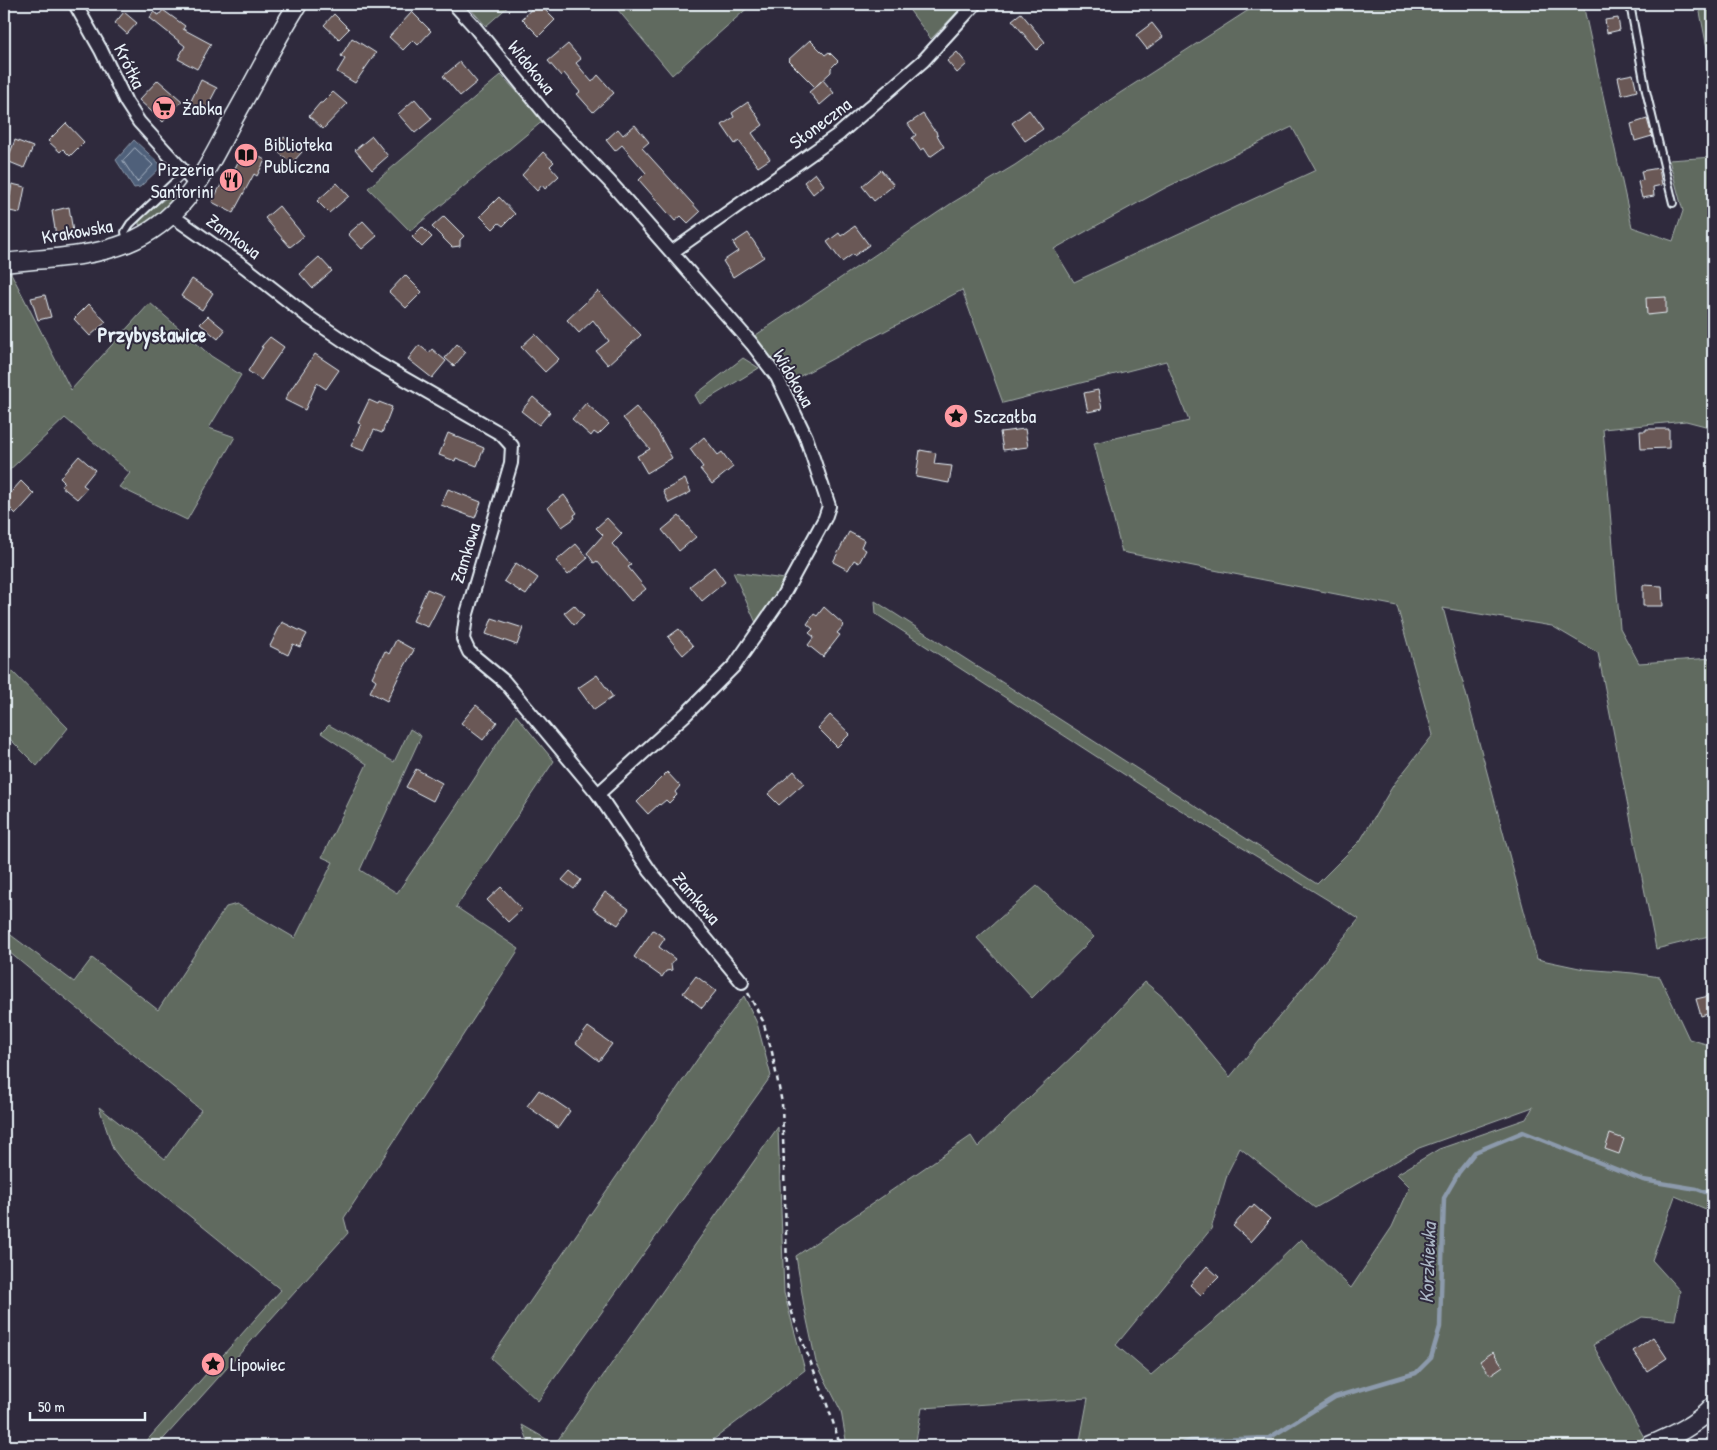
<svg xmlns="http://www.w3.org/2000/svg" width="1717" height="1450" font-family="'Patrick Hand',sans-serif">
<style>
.green{fill:#606a5e;stroke:#a4aeab;fill-rule:evenodd}
.water{fill:#4f607a;stroke:#8c9aac}
.lines{fill:none;stroke-linecap:round;stroke-linejoin:round}
.shore{stroke:#abb7c6;stroke-width:1}
.stream{stroke:#8c9aac;stroke-width:4.5}
.building{fill:#6a5857;stroke:#e8f1f8}
.lane-casing{stroke:#e8f1f8;stroke-width:10}
.street-casing{stroke:#e8f1f8;stroke-width:16}
.secondary-casing{stroke:#e8f1f8;stroke-width:21}
.path{stroke:#e8f1f8;stroke-width:2.5;stroke-dasharray:5 4;stroke-linecap:butt}
.lane{stroke:#2f2a3d;stroke-width:6}
.street{stroke:#2f2a3d;stroke-width:12}
.secondary{stroke:#2f2a3d;stroke-width:18}
.labels{text-anchor:middle;dominant-baseline:central;stroke-width:4;stroke-linejoin:round;paint-order:stroke}
.street-label{font-size:19px;fill:#e8f1f8;stroke:#2f2a3d}
.poi-label{font-size:19px;fill:#e8f1f8;stroke:#2f2a3d;text-anchor:start}
.water-label{font-size:20px;font-style:italic;fill:#abb7c6;stroke:#2f2a3d}
.quarter-label{font-size:21px;font-weight:bold;fill:#e8f1f8;stroke:#2f2a3d}
</style>
<rect width="100%" height="100%" fill="#2f2a3d"/>
<filter id="ink" filterUnits="userSpaceOnUse"><feTurbulence type="fractalNoise" baseFrequency=".02" numOctaves="2"/><feDisplacementMap in="SourceGraphic" scale="10" xChannelSelector="R" yChannelSelector="G"/><feConvolveMatrix kernelMatrix="1 2 1 2 8 2 1 2 1" color-interpolation-filters="sRGB"/></filter>
<g filter="url(#ink)">
<g class="green">
<polygon points="466,4 511,4 486,26"/>
<polygon points="613,4 752,4 672,75"/>
<polygon points="905,4 965,4 931,39"/>
<path d="M1258 4H1583L1632 227 1673 241 1683 211 1669 160 1713 157V428L1686 421 1603 429 1620 628 1639 663 1713 658V935L1656 949 1598 653 1552 626 1443 608 1537 959 1584 969 1633 973 1660 977 1689 1039 1713 1046V1212L1675 1196 1652 1260 1680 1291 1675 1320 1642 1317 1593 1345 1646 1441 1626 1446H1079L1088 1398 922 1408 915 1446H847L841 1411 816 1362 804 1306 796 1256 971 1136 978 1147 1103 1027 1145 982 1164 998 1230 1077 1359 919 1156 795 876 614 875 601 1317 884 1360 841 1394 784 1433 735 1397 606 1122 552 1094 443 1189 421 1166 361 1003 403 962 290 789 382 753 337 952 203 1015 165 1120 93ZM1292 127 1316 170 1074 282 1054 249 1165 188ZM1533 1107 1526 1119 1439 1149 1397 1174 1410 1187 1392 1227 1351 1288 1301 1239 1246 1293 1151 1375 1116 1345 1211 1229 1228 1172 1240 1148 1315 1208 1419 1148Z"/>
<polygon points="1713,5 1713,79 1699,7"/>
<polygon points="501,75 544,120 410,231 368,188"/>
<path d="M173 193 177 196C169 205 150 226 139 225V222L154 207Z"/>
<polygon points="11,273 71,390 150,303 211,356 241,375 209,428 235,437 187,520 119,487 130,473 65,418 4,475 4,274"/>
<polygon points="743,358 759,368 700,404 695,395"/>
<polygon points="733,572 784,579 757,625"/>
<polygon points="4,663 68,728 37,766 4,733"/>
<polygon points="516,715 554,761 456,907 519,949 344,1218 348,1233 157,1446 142,1446 281,1290 123,1162 113,1149 99,1107 165,1159 201,1110 4,948 4,930 74,982 92,958 158,1010 226,907 237,904 295,938 333,862 322,857 367,764 321,733 329,725 394,762 410,729 421,736 360,870 397,893 450,816"/>
<polygon points="1037,886 1094,937 1032,998 977,938"/>
<polygon points="744,996 757,1023 771,1076 538,1401 491,1358 719,1028"/>
<polygon points="778,1127 784,1293 805,1370 705,1446 530,1446 522,1425 555,1444"/>
</g>
<polygon class="water" points="134,140 162,166 140,187 134,188 116,160"/>
<g class="lines">
<polygon class="shore" points="135,148 153,165 137,182 123,161"/>
<polyline class="stream" points="1176,1446 1190,1441 1269,1438 1335,1397 1416,1373 1431,1358 1440,1327 1444,1198 1459,1172 1475,1152 1523,1132 1643,1180 1697,1189 1713,1195"/>
</g>
<g class="building">
<polygon points="536,4 539,4 555,20 539,36 522,19"/>
<polygon points="163,10 185,26 183,29 211,44 197,69 178,59 185,46 150,18 153,12 159,15"/>
<polygon points="124,12 137,23 127,34 115,23"/>
<polygon points="412,12 431,31 418,45 413,40 403,50 389,37"/>
<polygon points="1021,13 1045,42 1037,50 1012,20"/>
<polygon points="334,14 349,29 339,39 324,25"/>
<polygon points="1618,18 1620,30 1607,33 1605,20"/>
<polygon points="1152,23 1163,37 1147,49 1136,35"/>
<polygon points="352,38 376,53 355,83 337,72 345,59 341,56"/>
<polygon points="810,40 825,55 829,52 838,61 831,68 831,72 816,86 823,80 834,93 820,105 809,92 815,87 788,60"/>
<polygon points="568,44 581,59 576,63 592,82 598,75 614,93 593,112 577,94 580,92 564,73 561,76 548,61"/>
<polygon points="957,52 967,64 957,73 947,61"/>
<polygon points="460,62 477,82 460,96 443,76"/>
<polygon points="1633,74 1637,91 1622,95 1618,77"/>
<polygon points="158,80 182,101 163,122 139,100"/>
<polygon points="201,80 217,88 205,111 190,103"/>
<polygon points="333,92 347,104 323,129 309,116 320,103 322,103"/>
<polygon points="415,99 432,119 415,133 398,114"/>
<polygon points="748,102 763,125 752,133 770,159 758,167 739,141 735,144 722,125 734,117 732,113"/>
<polygon points="1029,110 1043,129 1025,141 1012,123"/>
<polygon points="923,114 933,129 936,131 937,135 944,147 930,157 924,148 920,150 912,138 916,135 908,124"/>
<polygon points="1647,119 1652,136 1635,141 1631,124"/>
<polygon points="66,123 84,142 70,156 63,149 60,152 48,141"/>
<polygon points="635,125 649,142 642,148 700,212 688,223 681,216 675,221 639,180 646,173 622,145 615,151 606,140 618,129 623,135"/>
<polygon points="372,136 388,156 372,170 355,150"/>
<polygon points="284,137 302,152 292,163 274,149"/>
<polygon points="15,140 33,147 24,168 7,161"/>
<polygon points="245,149 265,160 257,176 254,174 233,213 212,202 224,179 228,181"/>
<polygon points="543,152 554,162 550,166 559,176 545,189 542,185 537,191 522,175"/>
<polygon points="1659,168 1662,185 1653,187 1654,196 1642,198 1638,182 1643,180 1641,171"/>
<polygon points="881,170 894,185 874,201 862,186"/>
<polygon points="815,173 824,185 813,194 804,182"/>
<polygon points="337,183 349,196 329,213 317,201"/>
<polygon points="12,184 25,187 20,213 4,210 4,196 10,196"/>
<polygon points="499,197 515,214 503,226 499,223 493,229 480,216"/>
<polygon points="279,206 304,236 290,247 265,218"/>
<polygon points="69,207 73,232 56,235 52,211"/>
<polygon points="444,216 464,236 460,240 460,246 452,247 432,227"/>
<polygon points="363,221 377,236 362,249 348,234"/>
<polygon points="855,226 869,245 854,256 853,254 842,262 827,242 839,233 841,236"/>
<polygon points="422,227 432,237 422,247 412,237"/>
<polygon points="748,233 764,257 733,277 723,261 738,251 733,243"/>
<polygon points="319,257 332,271 312,288 300,274"/>
<polygon points="405,275 422,292 406,308 389,292"/>
<polygon points="192,279 213,293 202,310 181,296"/>
<polygon points="598,291 641,335 608,365 596,351 609,341 593,320 579,333 567,320"/>
<polygon points="45,295 51,317 38,320 31,298"/>
<polygon points="1666,297 1666,313 1647,315 1646,298"/>
<polygon points="89,304 106,322 90,336 74,319"/>
<polygon points="208,316 225,330 218,339 200,324"/>
<polygon points="535,334 559,359 545,372 521,347"/>
<polygon points="270,337 284,347 261,380 248,371 263,347 261,347"/>
<polygon points="457,344 466,352 454,366 445,358"/>
<polygon points="419,345 429,353 432,349 446,361 432,378 408,359"/>
<polygon points="315,354 339,370 326,389 317,383 305,410 285,400 289,392"/>
<polygon points="1098,390 1102,409 1088,412 1084,393"/>
<polygon points="533,397 550,412 539,425 521,411"/>
<polygon points="369,400 378,404 379,402 392,407 382,433 374,430 364,451 351,446 361,424 358,423"/>
<polygon points="586,403 609,424 598,435 594,432 591,436 572,419"/>
<polygon points="636,407 657,431 672,458 647,473 637,456 650,449 623,418"/>
<polygon points="1025,429 1028,447 1003,450 1000,432"/>
<polygon points="1646,429 1669,429 1669,448 1641,449 1640,431 1646,431"/>
<polygon points="448,433 484,448 477,466 456,458 455,461 439,455"/>
<polygon points="704,437 718,455 722,452 733,467 712,484 700,469 703,467 690,449"/>
<polygon points="920,450 936,453 934,464 952,466 949,483 916,477"/>
<polygon points="79,456 95,470 83,485 87,488 77,499 61,486 64,482 60,478"/>
<polygon points="685,479 691,492 669,503 663,491"/>
<polygon points="21,481 34,494 16,514 4,502 4,500"/>
<polygon points="448,489 481,502 475,518 441,505"/>
<polygon points="564,495 577,513 574,515 575,518 562,527 548,507"/>
<polygon points="679,516 696,537 679,551 662,530"/>
<polygon points="607,518 622,534 612,544 631,565 628,567 646,589 631,601 597,561 594,563 587,553 603,535 596,528"/>
<polygon points="849,532 864,540 861,547 866,550 859,563 854,560 848,570 833,562"/>
<polygon points="576,544 588,558 568,575 556,561"/>
<polygon points="516,563 538,578 526,595 504,581"/>
<polygon points="714,567 725,582 702,601 690,586"/>
<polygon points="1643,585 1662,586 1663,606 1643,606"/>
<polygon points="427,589 444,596 428,627 413,621"/>
<polygon points="574,605 584,616 574,625 564,613"/>
<polygon points="824,607 844,625 837,633 840,635 823,657 808,645 814,637 809,633 813,629 807,624 814,614 817,616"/>
<polygon points="492,618 523,628 517,645 486,634"/>
<polygon points="282,622 307,634 300,647 293,644 288,655 270,646"/>
<polygon points="679,629 693,646 683,655 668,637"/>
<polygon points="396,640 414,650 399,676 387,701 370,692 376,680 372,677 385,651 389,654"/>
<polygon points="597,675 613,697 594,710 578,688"/>
<polygon points="476,705 497,722 483,740 461,723"/>
<polygon points="830,715 850,734 837,747 818,728"/>
<polygon points="416,769 442,783 433,801 406,787"/>
<polygon points="794,771 804,783 779,805 768,794"/>
<polygon points="667,772 680,786 675,792 677,795 669,803 666,800 660,805 659,804 648,814 637,802"/>
<polygon points="570,871 581,880 574,889 562,880"/>
<polygon points="501,887 522,909 508,922 487,900"/>
<polygon points="605,892 629,909 618,925 593,909"/>
<polygon points="653,930 665,938 659,947 675,959 671,964 672,970 666,971 662,977 634,957"/>
<polygon points="696,976 716,991 702,1008 683,993"/>
<polygon points="1713,995 1713,1012 1701,1016 1696,999"/>
<polygon points="588,1027 612,1044 599,1061 576,1043"/>
<polygon points="539,1090 570,1111 558,1128 527,1106"/>
<polygon points="1610,1134 1624,1139 1619,1154 1605,1149"/>
<polygon points="1254,1205 1270,1219 1267,1222 1268,1223 1251,1242 1233,1226 1250,1207 1252,1208"/>
<polygon points="1207,1266 1219,1277 1201,1295 1190,1285"/>
<polygon points="1653,1337 1667,1358 1647,1371 1633,1351"/>
<polygon points="1493,1352 1503,1366 1490,1375 1480,1361"/>
</g>
<g class="lines">
<g class="lane-casing">
<g id="lane">
<polyline points="1630,4 1646,91 1673,203"/>
<polyline points="127,240 125,232 130,224 185,172"/>
</g>
</g>
<g class="street-casing">
<g id="street">
<polyline points="75,4 101,50 126,102 139,122 197,186"/>
<polyline points="454,4 473,25 552,122 609,181 752,344 777,377 806,437 829,506 825,518 782,597 735,665 686,714 598,794"/>
<polyline points="171,215 245,267 310,318 372,360 501,434 512,446 511,463 466,617 463,639 469,652 504,681 598,794 650,871 742,982"/>
<polyline points="672,252 839,134 923,61 975,4"/>
</g>
</g>
<g class="secondary-casing">
<g id="secondary">
<path d="M4 263C45 258 89 258 127 243 185 220 207 168 235 116 256 79 275 40 298 4"/>
<path d="M1649 1446C1672 1436 1697 1425 1713 1406"/>
</g>
</g>
<path class="path" d="M748 993 763 1021 772 1052 782 1103 788 1300C803 1349 827 1396 840 1446"/>
<use href="#lane" class="lane"/>
<use href="#street" class="street"/>
<use href="#secondary" class="secondary"/>
</g>
</g>
<defs>
<g id="supermarket-disc" transform="scale(1.25)"><circle r="9.5" fill="#ff9aa2" stroke="#2f2a3d"/><path d="M-6-5.5h2.5l.6 2H6L4.5 2H-2.5L-4.4-4H-6ZM-1.5 3.2a1.3 1.3 0 1 0 .1 0ZM3 3.2a1.3 1.3 0 1 0 .1 0Z" fill="#111"/></g>
<g id="library-disc" transform="scale(1.25)"><circle r="9.5" fill="#ff9aa2" stroke="#2f2a3d"/><path d="M-6-4Q-3-5.5-.7-3.5V5Q-3 3-6 4ZM6-4Q3-5.5 .7-3.5V5Q3 3 6 4Z" fill="#111"/></g>
<g id="restaurant-disc" transform="scale(1.25)"><circle r="9.5" fill="#ff9aa2" stroke="#2f2a3d"/><path d="M-5-6h1v4h1v-4h1v4h1v-4h1v5L-1.5 .5V6h-2V.5L-5-1ZM5-6V6H3V1.5H1.5Q1.5-4 5-6Z" fill="#111"/></g>
<g id="sight-disc" transform="scale(1.25)"><circle r="9.5" fill="#ff9aa2" stroke="#2f2a3d"/><path d="M0-6L1.8-2.2L6-1.7L2.9 1.2L3.7 5.4L0 3.3L-3.7 5.4L-2.9 1.2L-6-1.7L-1.8-2.2Z" fill="#111"/></g>
</defs>
<g fill-rule="evenodd">
<use href="#supermarket-disc" x="164" y="108"/>
<use href="#library-disc" x="246" y="155"/>
<use href="#restaurant-disc" x="231" y="180"/>
<use href="#sight-disc" x="956" y="416"/>
<use href="#sight-disc" x="213" y="1364"/>
</g>
<g class="labels">
<g class="street-label">
<text transform="translate(130 66) rotate(64)">Krótka</text>
<text transform="translate(532 67) rotate(51)">Widokowa</text>
<text transform="translate(820 123) rotate(-37)">Słoneczna</text>
<text transform="translate(77 231) rotate(-10)">Krakowska</text>
<text transform="translate(234 236) rotate(36)">Zamkowa</text>
<text transform="translate(794 378) rotate(60)">Widokowa</text>
<text transform="translate(465 553) rotate(-73)">Zamkowa</text>
<text transform="translate(697 898) rotate(49)">Zamkowa</text>
</g>
<g class="poi-label">
<text x="182" y="108">Żabka</text>
<text x="264" y="144">Biblioteka<tspan x="264" dy="22">Publiczna</tspan></text>
<text x="214" y="169" text-anchor="end">Pizzeria<tspan x="214" dy="22">Santorini</tspan></text>
<text x="974" y="416">Szczałba</text>
<text x="230" y="1364">Lipowiec</text>
</g>
<g class="water-label">
<text transform="translate(1427 1263) rotate(-88)">Korzkiewka</text>
</g>
<g class="quarter-label">
<text x="152" y="334">Przybysławice</text>
</g>
</g>
<rect width="1717" height="1450" fill="none" stroke="#2f2a3d" stroke-width="20"/>
<rect x="10" y="10" width="1697" height="1430" fill="none" stroke="#e8f1f8" stroke-width="2" filter="url(#ink)"/>
<path d="M30 1412v8h115v-8" fill="none" stroke="#e8f1f8" stroke-width="2.5"/>
<text x="38" y="1412" font-size="15" fill="#e8f1f8" stroke="#2f2a3d" stroke-width="4" paint-order="stroke">50 m</text>
</svg>
